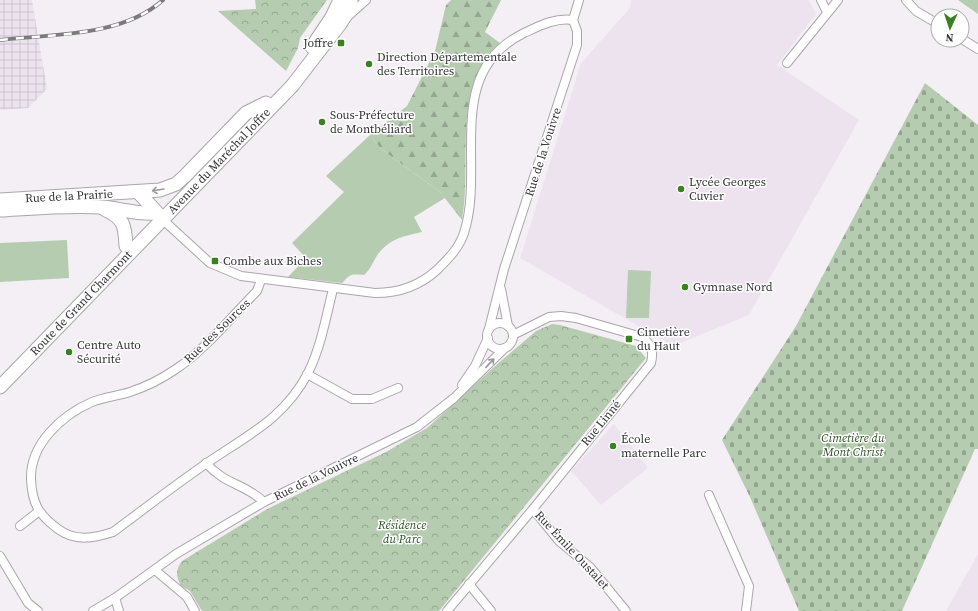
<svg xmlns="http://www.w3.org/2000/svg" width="978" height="611" font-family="'Source Serif 4',serif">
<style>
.built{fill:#ece3ef}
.industrial{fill:url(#industrial-grid)}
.grass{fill:#b6ccb0}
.forest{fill:url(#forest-firs)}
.cemetery{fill:url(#cemetery-stones)}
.park{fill:url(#park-crowns)}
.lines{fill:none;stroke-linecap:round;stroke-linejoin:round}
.street-casing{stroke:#aaa6ab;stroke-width:10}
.primary-casing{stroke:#aaa6ab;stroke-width:15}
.street{stroke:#fff;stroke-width:8}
.primary{stroke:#fff;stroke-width:13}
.rail-casing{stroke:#7d7a7e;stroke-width:4}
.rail{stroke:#fefefe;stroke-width:2.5;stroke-dasharray:8;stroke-linecap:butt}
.oneway{stroke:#9a9a9b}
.poi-dot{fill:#3b8023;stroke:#fefefe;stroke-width:1.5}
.labels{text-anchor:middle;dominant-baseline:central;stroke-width:3;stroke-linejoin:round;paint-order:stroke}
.poi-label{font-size:12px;fill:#363537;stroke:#fefefe;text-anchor:start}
.street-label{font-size:12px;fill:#363537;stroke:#fefefe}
.park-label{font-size:12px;font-style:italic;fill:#2c5320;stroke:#fefefe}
</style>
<defs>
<pattern id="industrial-grid" width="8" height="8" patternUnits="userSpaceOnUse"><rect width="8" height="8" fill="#ece3ef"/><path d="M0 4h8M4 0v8" fill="none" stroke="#cbc3ce"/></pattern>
<pattern id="forest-firs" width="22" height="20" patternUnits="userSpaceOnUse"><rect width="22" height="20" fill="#b6ccb0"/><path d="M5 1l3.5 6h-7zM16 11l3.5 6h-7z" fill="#95a690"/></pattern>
<pattern id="cemetery-stones" width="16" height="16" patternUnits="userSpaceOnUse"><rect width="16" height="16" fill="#b6ccb0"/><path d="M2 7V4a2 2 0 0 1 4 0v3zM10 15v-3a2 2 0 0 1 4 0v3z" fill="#95a690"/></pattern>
<pattern id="park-crowns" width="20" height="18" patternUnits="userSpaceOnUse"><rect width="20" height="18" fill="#b6ccb0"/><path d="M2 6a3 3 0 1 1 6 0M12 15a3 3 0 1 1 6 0" fill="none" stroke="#95a690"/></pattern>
</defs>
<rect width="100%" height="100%" fill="#f4eff5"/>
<g class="built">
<polygon points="631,0 809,0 816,14 777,65 859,120 749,315 673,346 520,258 581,63 630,8"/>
<polygon points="614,424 648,468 601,505 571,471"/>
<polygon points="978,554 978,611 946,611"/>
</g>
<polygon class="industrial" points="0,0 32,0 47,89 28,108 0,110"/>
<g class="grass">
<polygon points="958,0 978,0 978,14"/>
<path d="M370 135 381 149 440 192 445 198 414 217 422 232C404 236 391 238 378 254 373 261 371 269 364 275 350 274 351 274 342 283L288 277 306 258 292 243 344 192 326 176Z"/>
<polygon points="67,240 69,278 0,282 0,243"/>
<polygon points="628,270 651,271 649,318 626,318"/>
</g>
<path class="forest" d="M451 0H501L485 32 500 43C450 88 473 162 462 220L440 192 381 149 370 135 407 106 435 51 446 5Z"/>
<polygon class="cemetery" points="925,83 978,125 978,449 975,449 902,611 799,611 750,497 722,440 796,326"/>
<g class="park">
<polygon points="255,0 327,0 300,38 298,48 286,71 218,11 256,9"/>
<path d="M552 324 560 325 636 346 646 358 439 611H202L190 591 181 586C176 576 175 570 182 561L267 509 386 452 427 428 494 367 536 331Z"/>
</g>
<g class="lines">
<g class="street-casing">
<g id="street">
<polyline points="821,0 827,12"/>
<polyline points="906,0 916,11 938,24"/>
<polyline points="346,18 366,0"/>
<polyline points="573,20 579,0"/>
<polyline points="962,39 978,49"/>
<polyline points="787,63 838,0"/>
<path d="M162 219 210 263 241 276 375 293C398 293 420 286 438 269 449 258 459 248 464 233 486 166 442 73 524 33 539 26 556 17 573 20"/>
<path d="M261 280 257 291C231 317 207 348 176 369 163 378 145 387 130 392 118 396 104 397 92 402 62 415 30 444 31 479 32 504 39 515 58 529 75 542 95 538 113 532 144 509 175 485 207 463 246 436 284 419 308 373 321 347 326 317 333 289"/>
<polyline points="501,289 508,326"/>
<circle cx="500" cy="336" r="13"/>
<polyline points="489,329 504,269 577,45 577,31 573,20"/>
<polyline points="307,374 352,399 372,399 398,388"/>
<polyline points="462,385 475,366 488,338"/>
<path d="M206 463C225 485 246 484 264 502"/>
<polyline points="709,495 749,586 746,611"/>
<polyline points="533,509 559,541 590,567 626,611"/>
<polyline points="20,526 38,512"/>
<polyline points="0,556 28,603 38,611"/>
<polyline points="155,570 187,597 195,611"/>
<polyline points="469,584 491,611"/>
<polyline points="115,598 119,611"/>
<polyline points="93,611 115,598 176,554 264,502 417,427 454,398 505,348"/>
<path d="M447 611 533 509 651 363C654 351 651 344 642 337L576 318 561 316 549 317 513 335"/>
</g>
</g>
<g class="primary-casing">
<g id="primary">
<polyline points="312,47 332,17 340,0"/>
<polyline points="138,192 161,217"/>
<polyline points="0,200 160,190 176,184 185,176 246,113 266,103"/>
<path d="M104 209C124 218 125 225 126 246"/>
<path d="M0 210C34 208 68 205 101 207 119 208 138 215 156 213"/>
<polyline points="0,387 292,86 340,24 347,13 351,0"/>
</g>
</g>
<use href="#street" class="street"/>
<use href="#primary" class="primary"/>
<g class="rail-casing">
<path id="rail" d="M0 40C52 34 122 37 163 0"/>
</g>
<use href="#rail" class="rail"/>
</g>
<defs><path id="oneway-shaft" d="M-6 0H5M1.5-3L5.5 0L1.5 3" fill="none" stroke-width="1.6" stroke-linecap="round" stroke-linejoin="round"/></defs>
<g class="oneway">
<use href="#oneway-shaft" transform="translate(158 190) rotate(171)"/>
<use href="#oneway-shaft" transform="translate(490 363) rotate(-47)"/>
</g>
<g class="poi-dot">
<rect x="337" y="39" width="8" height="8" rx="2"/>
<circle cx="369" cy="64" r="4"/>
<circle cx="322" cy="122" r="4"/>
<circle cx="681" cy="189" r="4"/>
<rect x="211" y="257" width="8" height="8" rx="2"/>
<circle cx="685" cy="287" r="4"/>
<rect x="625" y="335" width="8" height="8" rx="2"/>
<circle cx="69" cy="352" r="4"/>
<circle cx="613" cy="446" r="4"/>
</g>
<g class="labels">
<g class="poi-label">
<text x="333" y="43" text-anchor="end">Joffre</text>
<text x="377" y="57">Direction Départementale<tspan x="377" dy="14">des Territoires</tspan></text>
<text x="330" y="115">Sous-Préfecture<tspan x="330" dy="14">de Montbéliard</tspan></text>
<text x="689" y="182">Lycée Georges<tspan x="689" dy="14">Cuvier</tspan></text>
<text x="223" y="261">Combe aux Biches</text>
<text x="693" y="287">Gymnase Nord</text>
<text x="637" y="332">Cimetière<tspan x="637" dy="14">du Haut</tspan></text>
<text x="77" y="345">Centre Auto<tspan x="77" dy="14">Sécurité</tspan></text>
<text x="621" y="439">École<tspan x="621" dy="14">maternelle Parc</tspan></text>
</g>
<g class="street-label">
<text transform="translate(543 152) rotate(-72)">Rue de la Vouivre</text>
<text transform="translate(219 161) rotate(-46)">Avenue du Maréchal Joffre</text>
<text transform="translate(69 196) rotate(-3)">Rue de la Prairie</text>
<text transform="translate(81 303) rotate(-46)">Route de Grand Charmont</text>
<text transform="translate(217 331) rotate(-44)">Rue des Sources</text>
<text transform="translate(601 423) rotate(-51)">Rue Linné</text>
<text transform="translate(316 477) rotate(-26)">Rue de la Vouivre</text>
<text transform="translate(572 550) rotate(47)">Rue Émile Oustalet</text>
</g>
<g class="park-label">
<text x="853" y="438">Cimetière du<tspan x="853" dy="14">Mont Christ</tspan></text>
<text x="402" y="525">Résidence<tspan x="402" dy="14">du Parc</tspan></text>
</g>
</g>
<g transform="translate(950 28) rotate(183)"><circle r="19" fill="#fefefe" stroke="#aeaeae"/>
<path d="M0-3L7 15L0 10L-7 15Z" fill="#3b8023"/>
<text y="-6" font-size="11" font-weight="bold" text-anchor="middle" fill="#363537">N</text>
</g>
</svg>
